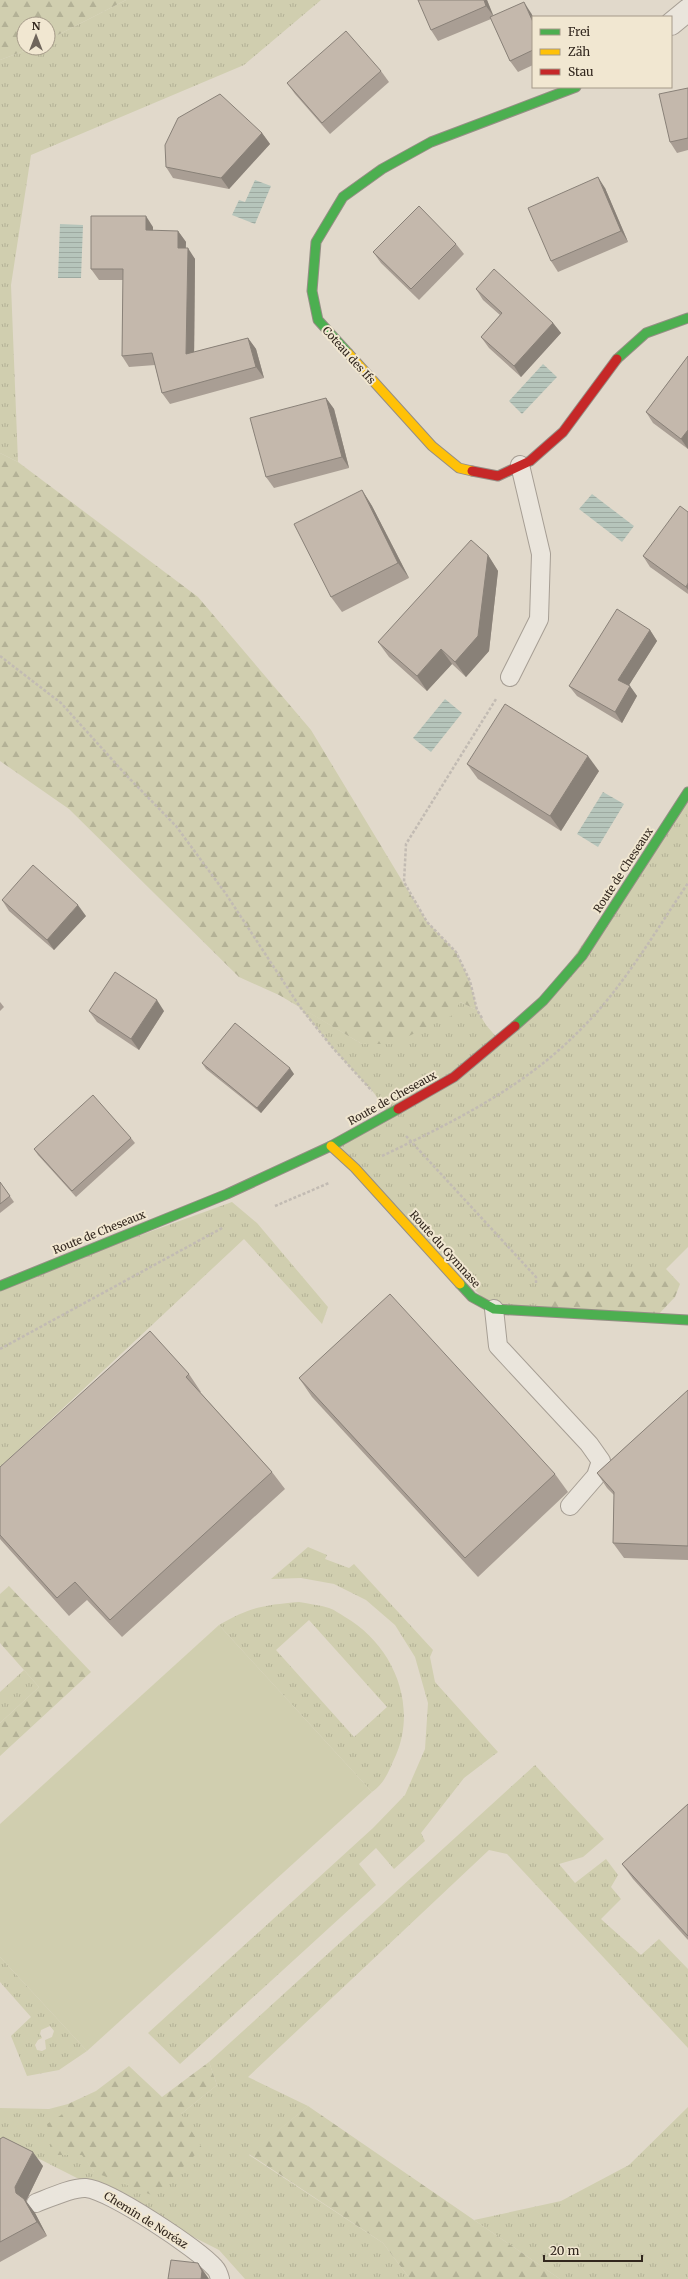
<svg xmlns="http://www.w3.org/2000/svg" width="688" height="2279" font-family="Merriweather,serif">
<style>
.grass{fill:url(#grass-tufts);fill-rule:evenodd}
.forest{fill:url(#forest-firs)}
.garden{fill:#d0ceaf}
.water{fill:url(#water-rules)}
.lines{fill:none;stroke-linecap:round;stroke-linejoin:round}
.lane-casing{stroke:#a69e94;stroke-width:20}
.street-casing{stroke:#a69e94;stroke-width:24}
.fast-casing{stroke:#958e85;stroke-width:11}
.slow-casing{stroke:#958e85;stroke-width:11}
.jam-casing{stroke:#958e85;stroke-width:11}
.path{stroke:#c2bbb3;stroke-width:2.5;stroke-dasharray:3 2;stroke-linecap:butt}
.lane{stroke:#eae5dc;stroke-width:18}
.street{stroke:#eae5dc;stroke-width:22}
.fast{stroke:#4caf50;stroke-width:9}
.slow{stroke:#ffc107;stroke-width:9}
.jam{stroke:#c62828;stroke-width:9}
.wall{fill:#a99e94}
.shaded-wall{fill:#898178}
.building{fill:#c4b8ac;stroke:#898178}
.labels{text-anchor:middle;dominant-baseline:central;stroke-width:4;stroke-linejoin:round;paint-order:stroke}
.street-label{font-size:11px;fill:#32271e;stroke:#f1e7d1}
</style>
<defs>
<pattern id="grass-tufts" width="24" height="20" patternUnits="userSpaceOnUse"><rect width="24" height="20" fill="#d0ceaf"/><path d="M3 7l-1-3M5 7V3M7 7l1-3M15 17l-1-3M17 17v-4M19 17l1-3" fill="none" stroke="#b3b196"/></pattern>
<pattern id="forest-firs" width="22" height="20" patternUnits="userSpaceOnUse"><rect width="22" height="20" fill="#d0ceaf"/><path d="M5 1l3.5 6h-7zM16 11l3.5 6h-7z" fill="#b3b196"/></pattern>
<pattern id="water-rules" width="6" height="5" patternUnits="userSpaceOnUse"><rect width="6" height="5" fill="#b6c5bb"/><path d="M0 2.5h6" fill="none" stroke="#9da9a0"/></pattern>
</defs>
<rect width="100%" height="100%" fill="#e1d9cb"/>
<g class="grass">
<polygon points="126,0 321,0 244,65 31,155 11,285 18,462 0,453 0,60 32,48 48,48 48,40"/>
<polygon points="688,792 688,1247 666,1269 559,1269 552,1311 494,1309 331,1146 388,1113 374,1093 332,1047 300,1007 362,1044 460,1002 477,1010 486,1025 499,1040 543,1001"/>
<polygon points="232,1202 257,1223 328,1307 322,1324 244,1239 0,1467 0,1286"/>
<polygon points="308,1547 327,1555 325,1559 349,1568 354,1564 433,1650 430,1657 435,1682 498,1752 464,1778 421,1833 425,1841 394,1869 376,1848 359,1864 376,1885 180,2064 148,2033 373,1828 405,1795 425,1749 428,1703 415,1657 395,1625 366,1600 334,1584 301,1578 271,1579"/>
<path d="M299 1602C309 1604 320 1605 329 1608 335 1610 340 1614 345 1617 392 1644 418 1703 396 1755 389 1770 386 1782 372 1792L219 1625C250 1607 264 1605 299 1602ZM309 1620 387 1707 354 1737 276 1650Z"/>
<polygon points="24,1670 39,1687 0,1723 0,1692"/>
<path d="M535 1765 604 1839 583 1857 559 1864 575 1883 606 1859 618 1875 611 1887 621 1899 601 1919 641 1955 659 1939 688 1969V2048L507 1854 489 1850 248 2077 308 2106 249 2155 383 2243 410 2279H245L219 2250 0 2139V2108L49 2109 68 2104C64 2123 83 2156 94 2172L181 2114 217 2085 209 2062Z"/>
<path d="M0 1957 87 2051 59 2070 27 2076 11 2036 31 2017 0 1982ZM50 2026 54 2031 52 2037 45 2040 46 2049 42 2051 37 2050 35 2045 38 2040 42 2038 40 2034 41 2030Z"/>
<polygon points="688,2107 688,2279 560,2279 474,2220 561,2201 629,2165"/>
</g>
<g class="forest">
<polygon points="0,0 126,0 48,40 48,24 24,24 24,48 32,48 0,60"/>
<polygon points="0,453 18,462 198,597 311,730 427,922 456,952 470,982 477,1010 460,1002 453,1015 392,1044 362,1044 279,995 239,977 69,809 0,761"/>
<polygon points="559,1269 666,1269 680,1284 675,1297 656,1317 552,1311 545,1283"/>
<polygon points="9,1586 91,1672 0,1756 0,1723 39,1687 0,1643 0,1594"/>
<polygon points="209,2062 217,2085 181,2114 202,2148 154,2196 94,2172 82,2155 53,2155 47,2124 66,2112 68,2104 96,2091 129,2066 162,2097"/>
<polygon points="308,2106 560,2279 410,2279 383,2243 249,2154"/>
</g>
<polygon class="garden" points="219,1625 372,1792 87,2051 0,1957 0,1824"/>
<g class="water">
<polygon points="255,180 271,186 255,224 232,215 239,200 245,202"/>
<polygon points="60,224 83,225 81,278 58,278"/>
<polygon points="543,364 557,377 522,414 509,401"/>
<polygon points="592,494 634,526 622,542 579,509"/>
<polygon points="445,699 462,713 431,752 413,738"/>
<polygon points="603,792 624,804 598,847 577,834"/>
</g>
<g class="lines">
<g class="lane-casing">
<g id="lane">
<polyline points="510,677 539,619 541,554 520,465"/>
<polyline points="494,1309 498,1346 589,1444 601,1461 596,1476 570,1506"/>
<path d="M36 2203C49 2198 73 2187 86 2188 110 2190 198 2249 215 2268 218 2271 219 2275 220 2279"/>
</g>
</g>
<g class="street-casing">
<polyline id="street" points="671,24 688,10"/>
</g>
<g class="fast-casing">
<g id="fast">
<polyline points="348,353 318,320 312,291 316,242 343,197 382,169 431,142 576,87"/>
<polyline points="617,359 646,333 688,318"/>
<polyline points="515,1026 543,1001 582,956 688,792"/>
<polyline points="460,1284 472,1297 494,1309 688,1320"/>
<polyline points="0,1286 227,1194 331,1146 398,1109"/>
</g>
</g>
<g class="slow-casing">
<g id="slow">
<polyline points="348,353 432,446 459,468 472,471"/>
<polyline points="331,1146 355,1168 460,1284"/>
</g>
</g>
<g class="jam-casing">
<g id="jam">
<polyline points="472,471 498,476 530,461 563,432 617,359"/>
<polyline points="398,1109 454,1077 515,1026"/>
</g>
</g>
<g class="path">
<polyline points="0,656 61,703 127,776 176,826 226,894 300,1007 332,1047 372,1091"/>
<polyline points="482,1018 477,1010 470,981 456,952 427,922 404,882 406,844 496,699"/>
<polyline points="406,1136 536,1277 536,1283"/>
<path d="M382 1156C451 1123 521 1089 576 1034 621 991 653 935 688 883"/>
<polyline points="275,1206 329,1183"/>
<polyline points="0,1349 224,1227"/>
</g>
<use href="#lane" class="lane"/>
<use href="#street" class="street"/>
<use href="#fast" class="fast"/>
<use href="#slow" class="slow"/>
<use href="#jam" class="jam"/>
</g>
<g class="wall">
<polygon points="487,0 493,16 531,13 533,17 533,65 518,72 510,61 491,19 438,41 431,30"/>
<polygon points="381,71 389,82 330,134 295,94 287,83"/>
<polygon points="688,88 688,150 677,153 670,142"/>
<polygon points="262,133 270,144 229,189 173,178 166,167"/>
<polygon points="605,188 628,242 558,272 551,261"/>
<polygon points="153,227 153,231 178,231 186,242 186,248 195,259 194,352 248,338 256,349 264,378 170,404 162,393 155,365 129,367 122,356 123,280 99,280 91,269"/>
<polygon points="456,244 464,254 419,300 381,263 373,252"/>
<polygon points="476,289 553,323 561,333 521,377 489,348 481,337 500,315 483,300"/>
<polygon points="688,356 688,449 653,423 646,412"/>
<polygon points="326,398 334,409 349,468 274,488 266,477"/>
<polygon points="362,490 372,506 409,578 342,612 331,597"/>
<polygon points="688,512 688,594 650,567 643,556"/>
<polygon points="488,555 498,571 489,651 466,677 452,664 427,691 389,657 378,642"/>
<polygon points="650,630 657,641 629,685 637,696 622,723 577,696 569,686"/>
<polygon points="467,764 599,771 561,831 478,779"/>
<polygon points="2,900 86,916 54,950 9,911"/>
<polygon points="0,1002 4,1007 0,1011"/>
<polygon points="89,1011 164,1011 139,1050 97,1022"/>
<polygon points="202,1063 294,1074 261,1113 206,1069"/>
<polygon points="131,1138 135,1143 76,1197 38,1155 34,1149"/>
<polygon points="0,1182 14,1202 0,1213"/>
<polygon points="189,1374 201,1392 200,1392 272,1472 285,1489 122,1637 87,1600 69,1616 0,1539 0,1467"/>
<polygon points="299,1378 555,1474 568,1492 478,1577 312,1397"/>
<polygon points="688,1390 688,1560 624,1558 613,1543 614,1495 607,1488 597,1473"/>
<polygon points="688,1804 688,1940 633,1879 622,1864"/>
<polygon points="0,2139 43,2166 26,2201 35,2213 47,2236 0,2262"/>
</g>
<g class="shaded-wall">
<polygon points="484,0 487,0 494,17 486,6"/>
<polygon points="524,2 531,13 533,17 533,22"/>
<polygon points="262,133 270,144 229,189 221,178"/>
<polygon points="598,177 605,188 628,242 621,231"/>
<polygon points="146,216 153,227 153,241 146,230"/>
<polygon points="178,231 186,242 185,259 178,248"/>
<polygon points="188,248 195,259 194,365 186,354"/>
<polygon points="553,323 561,333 521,377 514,366"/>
<polygon points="248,338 256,349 264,378 256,367"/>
<polygon points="326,398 334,409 349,468 342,457"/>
<polygon points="688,430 688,449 681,439"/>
<polygon points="362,490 372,506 409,578 398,563"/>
<polygon points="488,555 498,571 489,651 466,677 455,662"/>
<polygon points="688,583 688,590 686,587"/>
<polygon points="650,630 657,641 626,690 618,680"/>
<polygon points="441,649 452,664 427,691 417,676"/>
<polygon points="630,686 637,696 622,723 615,712"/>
<polygon points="588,756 599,771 561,831 550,816"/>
<polygon points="78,905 86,916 54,950 47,940"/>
<polygon points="157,1000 164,1011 139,1050 131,1039"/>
<polygon points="290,1068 294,1074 261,1113 257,1108"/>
<polygon points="33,2152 43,2166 26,2201 35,2213 47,2236 16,2193 15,2187"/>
<polygon points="198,2263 209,2279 201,2279"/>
</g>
<g class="building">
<polygon points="418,0 484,0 486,6 431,30"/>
<polygon points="524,2 533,22 533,50 510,61 490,17"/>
<polygon points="346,31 381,71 322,123 287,83"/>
<polygon points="688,88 688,138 670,142 659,94"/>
<polygon points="220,94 262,133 221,178 166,167 165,145 178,118"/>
<polygon points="598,177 621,231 551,261 528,208"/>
<polygon points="419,206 456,244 411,289 373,252"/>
<polygon points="91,216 146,216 146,230 178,231 178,248 188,248 186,354 248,338 256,367 162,393 152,353 122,356 123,269 91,269"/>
<polygon points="494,269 553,323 514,366 481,337 502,313 476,289"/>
<polygon points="688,356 688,430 681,439 646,412"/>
<polygon points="326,398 342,457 266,477 250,418"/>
<polygon points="362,490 398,563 331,597 294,524"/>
<polygon points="680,506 688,512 688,583 686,587 643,556"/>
<polygon points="471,540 488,555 478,636 455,662 441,649 417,676 378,642"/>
<polygon points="617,609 650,630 618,680 630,686 615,712 569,686"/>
<polygon points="505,704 588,756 550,816 467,764"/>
<polygon points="33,865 78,905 47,940 2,900"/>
<polygon points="115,972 157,1000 131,1039 89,1011"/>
<polygon points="235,1023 290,1068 257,1108 202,1063"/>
<polygon points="93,1095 131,1138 72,1191 34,1149"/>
<polygon points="0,1182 10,1196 0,1204"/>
<polygon points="390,1294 555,1474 465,1558 299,1378"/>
<polygon points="150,1331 189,1374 186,1377 272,1472 110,1620 75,1582 57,1598 0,1535 0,1467"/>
<polygon points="688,1390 688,1546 613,1543 614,1492 597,1473"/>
<polygon points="688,1804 688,1936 622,1864"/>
<polygon points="3,2137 33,2152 15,2187 16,2193 24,2199 37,2222 0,2242 0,2139"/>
<polygon points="171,2260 198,2263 202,2271 201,2279 168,2279"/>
</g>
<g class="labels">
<g class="street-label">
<text transform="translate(349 355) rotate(48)">Coteau des Ifs</text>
<text transform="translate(623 870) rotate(-57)">Route de Cheseaux</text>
<text transform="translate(392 1098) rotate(-29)">Route de Cheseaux</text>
<text transform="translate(99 1232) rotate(-22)">Route de Cheseaux</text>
<text transform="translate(445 1249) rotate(48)">Route du Gymnase</text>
<text transform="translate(146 2220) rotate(32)">Chemin de Noréaz</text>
</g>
</g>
<rect x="532" y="16" width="140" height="72" fill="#f1e7d1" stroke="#a59a89"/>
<rect x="540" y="29" width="20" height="6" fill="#4caf50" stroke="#a59a89"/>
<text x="568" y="36" font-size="12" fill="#32271e">Frei</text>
<rect x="540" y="49" width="20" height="6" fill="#ffc107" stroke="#a59a89"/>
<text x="568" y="56" font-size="12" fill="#32271e">Zäh</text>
<rect x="540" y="69" width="20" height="6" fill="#c62828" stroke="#a59a89"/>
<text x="568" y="76" font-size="12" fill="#32271e">Stau</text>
<g transform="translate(36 36)"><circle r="19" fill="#f1e7d1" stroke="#a59a89"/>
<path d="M0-3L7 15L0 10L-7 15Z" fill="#6f655b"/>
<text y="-6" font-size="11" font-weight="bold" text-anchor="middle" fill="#32271e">N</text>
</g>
<path d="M544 2255v6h98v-6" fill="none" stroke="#32271e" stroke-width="2"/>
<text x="550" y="2255" font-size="12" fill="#32271e" stroke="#f1e7d1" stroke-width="3" paint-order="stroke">20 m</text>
</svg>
